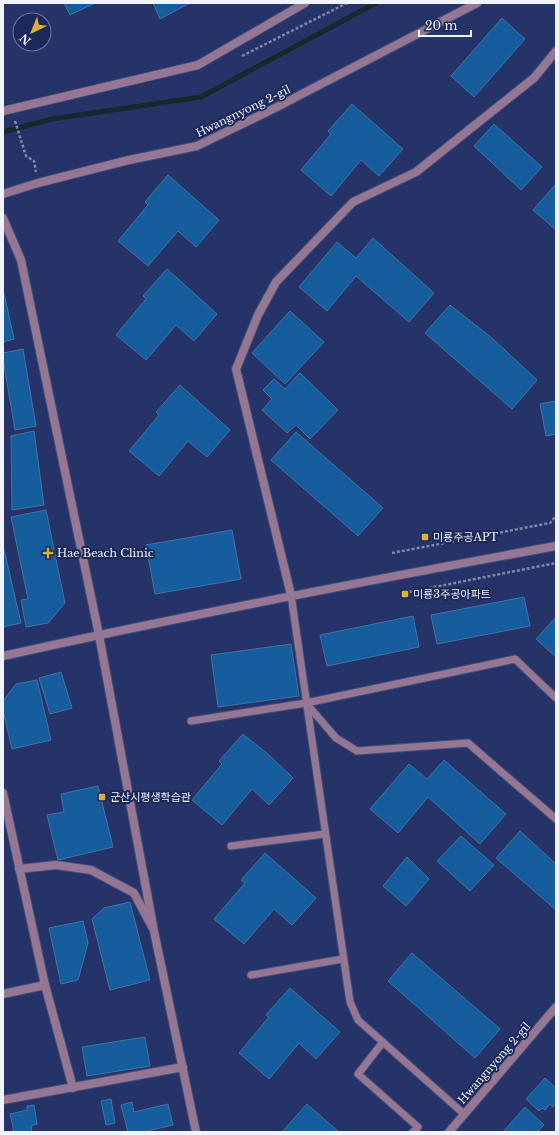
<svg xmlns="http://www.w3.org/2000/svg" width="559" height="1135" font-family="'Libre Baskerville','Noto Sans KR',serif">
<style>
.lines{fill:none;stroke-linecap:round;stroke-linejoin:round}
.stream{stroke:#16282b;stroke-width:5}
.building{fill:#155d9c;stroke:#4273a5}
.service-casing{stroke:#424e7d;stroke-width:9}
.minor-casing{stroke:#424e7d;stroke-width:10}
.tertiary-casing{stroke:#424e7d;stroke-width:10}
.path{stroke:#8088a9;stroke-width:2.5;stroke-dasharray:3 2;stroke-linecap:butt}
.service{stroke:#967793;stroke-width:7}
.minor{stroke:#967793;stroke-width:8}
.tertiary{stroke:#967793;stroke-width:8}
.poi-dot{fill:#dbb233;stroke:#1c285c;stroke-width:1.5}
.labels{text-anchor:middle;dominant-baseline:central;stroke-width:4;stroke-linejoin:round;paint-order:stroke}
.street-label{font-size:11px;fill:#f2f4fb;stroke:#1c285c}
.poi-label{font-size:11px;fill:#f2f4fb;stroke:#1c285c;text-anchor:start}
</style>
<rect width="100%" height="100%" fill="#253368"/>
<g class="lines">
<polyline class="stream" points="3,132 52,119 201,97 376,3"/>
</g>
<g class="building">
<polygon points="64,3 95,3 70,15"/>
<polygon points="153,3 190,3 160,19"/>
<polygon points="502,18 525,39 474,97 451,76"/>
<polygon points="352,104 403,149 379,176 361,160 331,196 301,170 331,134 328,131"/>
<polygon points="494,124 542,167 521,190 474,146"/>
<polygon points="168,175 219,220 196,247 178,231 148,266 118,241 148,205 145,202"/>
<polygon points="556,184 556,230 533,210"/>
<polygon points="373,238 434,293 409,322 356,276 327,311 299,287 337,242 356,258"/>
<polygon points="167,269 217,314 194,341 176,325 146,360 116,335 146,299 143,296"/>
<polygon points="3,293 4,293 14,339 3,342"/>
<polygon points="450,305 492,338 537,380 512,409 425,333"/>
<polygon points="290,311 324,342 285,384 252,353"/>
<polygon points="23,349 36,426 15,430 3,359 3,353"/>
<polygon points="300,373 338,410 310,439 296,425 287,433 262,410 272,399 263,390 274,379 285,389"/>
<polygon points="180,385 230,430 207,457 188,441 159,476 129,451 159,415 156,412"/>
<polygon points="556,401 556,434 546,436 540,404"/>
<polygon points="34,431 44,505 12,510 11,436"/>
<polygon points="296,432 383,508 358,536 271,460"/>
<polygon points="46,510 65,603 48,623 26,627 21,600 28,599 11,517"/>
<polygon points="232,530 241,579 155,594 146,545"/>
<polygon points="3,545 21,623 3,627"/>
<polygon points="524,597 530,626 437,644 431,615"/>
<polygon points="413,616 419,647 327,666 320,635"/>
<polygon points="556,617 556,657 536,639"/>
<polygon points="291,644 299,696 218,707 211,655"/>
<polygon points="61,672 72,708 50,714 39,678"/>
<polygon points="37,680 51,740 12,749 3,710 3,701 16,684"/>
<polygon points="243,734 268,754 293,778 269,805 252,789 222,825 192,800 222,764 219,761"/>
<polygon points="444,760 506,814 480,844 428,797 398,833 370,809 409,764 427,779"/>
<polygon points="98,786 113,847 58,860 47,815 64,812 61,794"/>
<polygon points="520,831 556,864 556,910 496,858"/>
<polygon points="461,836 494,865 470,891 437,861"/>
<polygon points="265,853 316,898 292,925 274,909 244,944 214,919 245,883 241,880"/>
<polygon points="407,857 429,879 406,906 383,886"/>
<polygon points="130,902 150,980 110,990 92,919 104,908"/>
<polygon points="83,921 88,943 78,980 61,984 49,928"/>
<polygon points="412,953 500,1029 475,1058 388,981"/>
<polygon points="290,988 340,1032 316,1059 299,1043 269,1079 239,1053 269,1017 266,1015"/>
<polygon points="145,1037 150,1066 87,1076 82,1047"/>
<polygon points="545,1078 556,1088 556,1103 553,1107 550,1104 545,1110 542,1108 539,1111 526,1099"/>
<polygon points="111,1099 115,1123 106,1125 101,1101"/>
<polygon points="132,1102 134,1112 168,1104 173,1125 143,1132 128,1132 121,1105"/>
<polygon points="307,1104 339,1132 282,1132"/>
<polygon points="34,1105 37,1124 31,1126 32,1132 14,1132 10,1114 27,1110 27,1106"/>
<polygon points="525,1107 544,1125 537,1132 503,1132"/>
</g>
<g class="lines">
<g class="service-casing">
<g id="service">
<polyline points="291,595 350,1002 358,1020 464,1114"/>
<polyline points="306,703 336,738 357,751 468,743 556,819"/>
<polyline points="191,721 306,703 515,659 556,698"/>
<polyline points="231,846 325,834"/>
<polyline points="251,975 343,959"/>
<polyline points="383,1042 358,1074 418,1127 413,1132"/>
</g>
</g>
<g class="minor-casing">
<g id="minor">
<polyline points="3,111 198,65 305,3"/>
<polyline points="3,194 38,183 129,160 197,146 277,107 477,3"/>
<polyline points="3,218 21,260 99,635"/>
<polyline points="291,595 236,369 258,315 276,282 353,202 416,172 534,78 556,51"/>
<path d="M3 656C186 615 371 580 556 546"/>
<polyline points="3,793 45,985 3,994"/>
<polyline points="19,869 56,865 91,870 134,893 152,927"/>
<polyline points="45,985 73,1088"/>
<polyline points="3,1100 183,1067"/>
<polyline points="449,1132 556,1007"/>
</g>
</g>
<g class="tertiary-casing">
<polyline id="tertiary" points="99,635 154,931 196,1132"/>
</g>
<g class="path">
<polyline points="242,56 347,3"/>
<polyline points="15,121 26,156 34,161 36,172"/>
<polyline points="392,553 550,523 556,516"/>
<polyline points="409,592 556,563"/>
</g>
<use href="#service" class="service"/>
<use href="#minor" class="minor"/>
<use href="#tertiary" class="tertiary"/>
</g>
<g class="poi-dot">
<rect x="421" y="533" width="8" height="8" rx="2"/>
<path d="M46 547h4v4h4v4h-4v4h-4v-4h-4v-4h4z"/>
<rect x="401" y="590" width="8" height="8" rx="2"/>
<rect x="98" y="793" width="8" height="8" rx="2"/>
</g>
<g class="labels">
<g class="street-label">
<text transform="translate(243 111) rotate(-26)">Hwangnyong 2-gil</text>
<text transform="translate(494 1063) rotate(-49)">Hwangnyong 2-gil</text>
</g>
<g class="poi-label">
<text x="433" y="537">미룡주공APT</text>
<text x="57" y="553">Hae Beach Clinic</text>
<text x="413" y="594">미룡3주공아파트</text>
<text x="110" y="797">군산시평생학습관</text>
</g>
</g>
<rect width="559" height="1135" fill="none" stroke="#f2f4fb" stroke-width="8"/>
<g transform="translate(32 32) rotate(223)"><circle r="19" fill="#1c285c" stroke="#727a9c"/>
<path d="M0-3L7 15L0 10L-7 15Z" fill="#dbb233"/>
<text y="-6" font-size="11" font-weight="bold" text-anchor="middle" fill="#f2f4fb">N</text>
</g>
<path d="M419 30v6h52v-6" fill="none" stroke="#f2f4fb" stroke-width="2"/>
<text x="425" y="30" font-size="12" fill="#f2f4fb" stroke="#1c285c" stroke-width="3" paint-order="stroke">20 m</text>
</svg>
